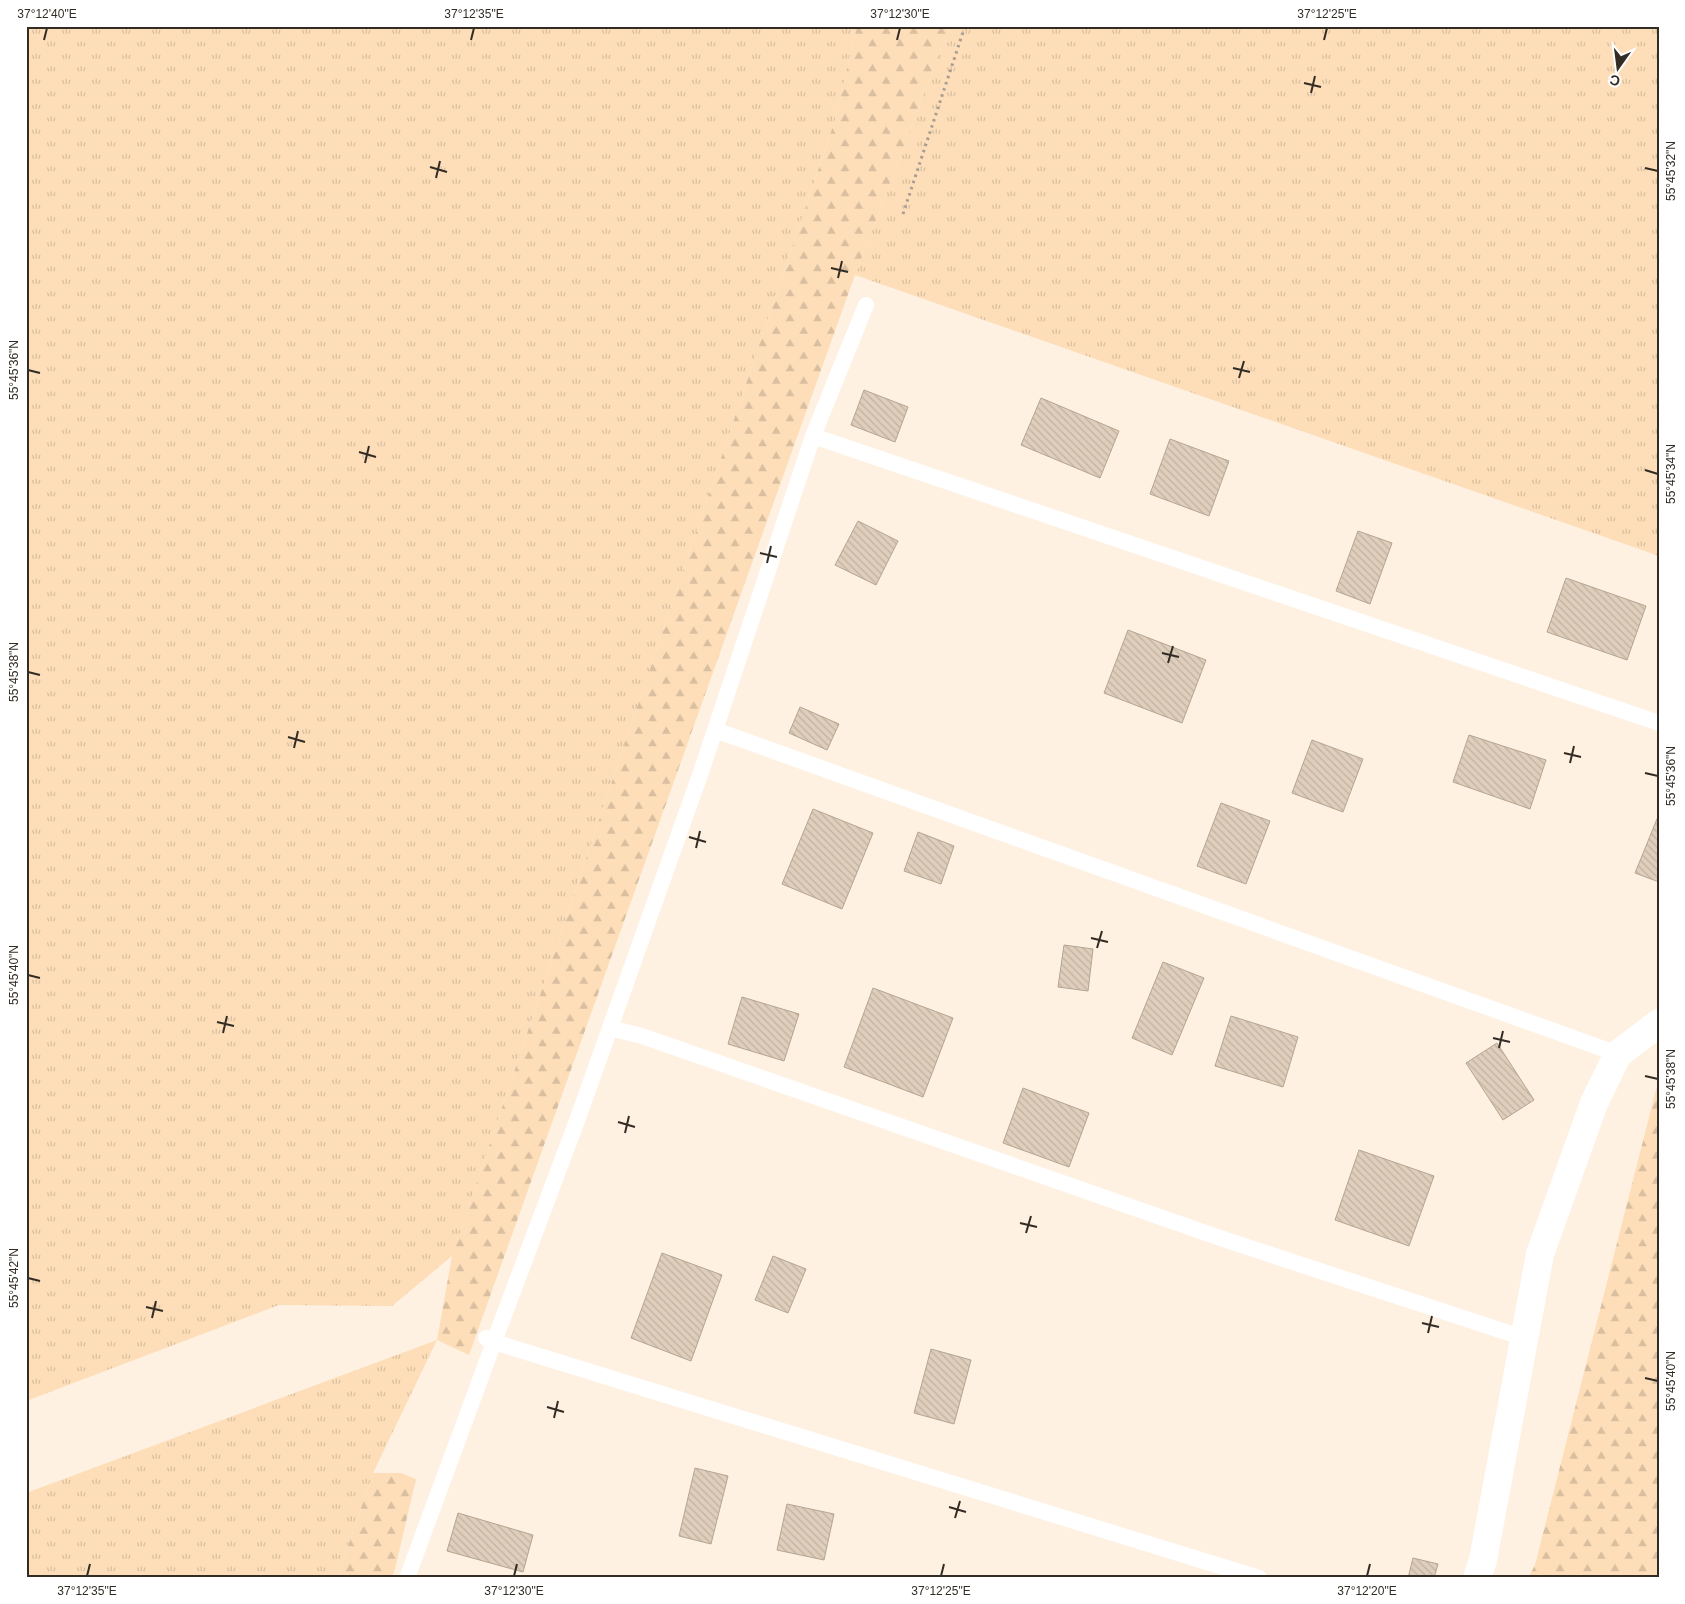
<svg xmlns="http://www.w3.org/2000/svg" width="1685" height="1604" font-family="Arial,sans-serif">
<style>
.grass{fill:url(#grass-tufts)}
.forest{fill:url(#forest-firs)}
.building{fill:url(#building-back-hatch);stroke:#b4a492}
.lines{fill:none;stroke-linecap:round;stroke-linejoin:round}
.path{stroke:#a79d91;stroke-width:3;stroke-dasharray:2.5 4;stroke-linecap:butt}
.lane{stroke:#fff;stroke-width:16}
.secondary{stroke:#fff;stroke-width:28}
.ticks{fill:none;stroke:#322c25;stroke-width:2}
.neatline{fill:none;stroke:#322c25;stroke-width:2}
.ticks-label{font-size:12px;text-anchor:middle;fill:#322c25}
</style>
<defs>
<pattern id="grass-tufts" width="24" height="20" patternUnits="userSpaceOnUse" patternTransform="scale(1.25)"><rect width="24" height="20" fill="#fddeb9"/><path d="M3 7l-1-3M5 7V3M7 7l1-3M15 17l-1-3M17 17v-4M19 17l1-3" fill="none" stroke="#d9bf9f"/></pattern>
<pattern id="forest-firs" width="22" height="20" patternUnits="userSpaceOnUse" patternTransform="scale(1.25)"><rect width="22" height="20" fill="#fddeb9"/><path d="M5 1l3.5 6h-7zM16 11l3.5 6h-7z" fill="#d9bf9f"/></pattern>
<pattern id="building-back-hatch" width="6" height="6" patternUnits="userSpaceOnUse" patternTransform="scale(1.25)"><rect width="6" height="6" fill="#dfcebb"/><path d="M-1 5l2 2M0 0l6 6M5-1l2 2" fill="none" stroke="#c0b1a1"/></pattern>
</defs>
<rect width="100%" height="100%" fill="#fef1e1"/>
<g class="grass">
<polygon points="26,26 857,26 835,120 452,1256 392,1306 279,1305 26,1401"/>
<polygon points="950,26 1659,26 1659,556 855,275"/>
<polygon points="437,1340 373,1473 337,1578 26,1578 26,1493"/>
</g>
<g class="forest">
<polygon points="857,26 950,26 855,275 469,1355 437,1340 452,1256 835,120"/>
<polygon points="1659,1078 1659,1578 1528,1578 1535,1565"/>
<polygon points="373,1473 401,1473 416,1479 395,1569 392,1578 337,1578"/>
</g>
<g class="building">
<polygon points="864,390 908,407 895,442 851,425"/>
<polygon points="1041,398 1119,431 1100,478 1021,445"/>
<polygon points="1170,439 1229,461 1209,516 1150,494"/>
<polygon points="858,521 898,541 876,585 835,565"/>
<polygon points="1358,531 1392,543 1370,604 1336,591"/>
<polygon points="1566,578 1646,606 1627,660 1547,632"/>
<polygon points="1128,630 1206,660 1182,723 1104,693"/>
<polygon points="800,707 839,724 827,750 789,733"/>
<polygon points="1469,735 1546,760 1530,809 1453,782"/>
<polygon points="1312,740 1363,759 1343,812 1292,793"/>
<polygon points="1221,803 1270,821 1246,884 1197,866"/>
<polygon points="813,809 873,833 842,909 782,884"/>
<polygon points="1659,814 1659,882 1635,873"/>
<polygon points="918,832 954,846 941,884 904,871"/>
<polygon points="1064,945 1093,949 1088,991 1058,987"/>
<polygon points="1163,962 1204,978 1172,1055 1132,1038"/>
<polygon points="873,988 953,1018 923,1097 844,1067"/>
<polygon points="742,997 799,1014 784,1061 728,1044"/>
<polygon points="1231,1016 1298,1037 1283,1087 1215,1066"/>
<polygon points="1497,1043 1534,1100 1503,1120 1466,1063"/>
<polygon points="1023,1088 1089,1113 1069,1167 1003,1143"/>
<polygon points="1359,1150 1434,1176 1409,1246 1335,1220"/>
<polygon points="662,1253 722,1275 691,1361 631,1338"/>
<polygon points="773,1256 806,1269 788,1313 755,1300"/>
<polygon points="931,1349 971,1360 954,1424 914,1413"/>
<polygon points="695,1468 728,1476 711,1544 679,1536"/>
<polygon points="787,1504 834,1514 824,1560 777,1550"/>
<polygon points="458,1513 533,1535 523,1572 447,1551"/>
<polygon points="1413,1558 1438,1564 1434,1578 1408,1578"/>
</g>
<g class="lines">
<polyline class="path" points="903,214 965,26"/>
<g class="lane">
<polyline points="866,305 813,436 701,772 578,1118 494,1342 1259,1578"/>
<polyline points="813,436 1659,723"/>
<polyline points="715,730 1618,1054"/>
<polyline points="610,1028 642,1036 1226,1240 1524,1338"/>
<polyline points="407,1578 494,1342 486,1338"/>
</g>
<polyline class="secondary" points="1477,1578 1483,1560 1540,1254 1594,1103 1618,1054 1659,1023"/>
</g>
<path class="ticks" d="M44 40 47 28M471 40 474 28M897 40 900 28M1324 40 1327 28M1304 83 1321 87M1311 93 1315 76M430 167 447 172M1645 168 1658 171M436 178 440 161M831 268 848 272M838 278 842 261M1233 368 1250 372M28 370 40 373M1239 378 1244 361M359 452 376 457M365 463 369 446M1645 470 1658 474M760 553 777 557M767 563 771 546M1162 653 1179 657M1168 663 1173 646M28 672 40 675M288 737 305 742M294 748 298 731M1564 753 1581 757M1570 763 1574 746M1645 773 1658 776M689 837 706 842M696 848 700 831M1091 938 1108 942M1097 948 1102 931M28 975 40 978M217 1022 234 1026M223 1033 227 1016M1493 1038 1510 1042M1499 1048 1503 1031M1645 1076 1658 1079M618 1122 635 1127M625 1133 629 1116M1020 1223 1037 1227M1026 1233 1031 1216M28 1278 40 1281M146 1307 163 1311M152 1318 156 1301M1422 1323 1439 1327M1428 1333 1432 1316M1645 1378 1658 1381M547 1407 564 1412M554 1418 558 1401M949 1507 966 1512M955 1518 960 1501M87 1576 90 1564M514 1576 517 1564M941 1576 944 1564M1367 1576 1370 1564"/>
<rect width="1685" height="1604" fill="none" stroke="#ffffff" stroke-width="55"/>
<g transform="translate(1618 68) rotate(194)" stroke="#ffffff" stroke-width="4" paint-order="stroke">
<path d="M0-4L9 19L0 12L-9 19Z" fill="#322c25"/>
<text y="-8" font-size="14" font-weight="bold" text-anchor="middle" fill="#322c25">С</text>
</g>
<rect x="28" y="28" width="1630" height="1548" class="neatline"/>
<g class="ticks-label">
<text x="47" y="18">37°12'40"E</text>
<text x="474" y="18">37°12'35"E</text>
<text x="900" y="18">37°12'30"E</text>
<text x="1327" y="18">37°12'25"E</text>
<text transform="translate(1671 171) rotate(-90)" y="4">55°45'32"N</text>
<text transform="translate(14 370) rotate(-90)" y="4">55°45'36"N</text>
<text transform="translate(1671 474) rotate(-90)" y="4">55°45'34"N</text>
<text transform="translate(14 672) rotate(-90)" y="4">55°45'38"N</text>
<text transform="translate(1671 776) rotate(-90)" y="4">55°45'36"N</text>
<text transform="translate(14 975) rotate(-90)" y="4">55°45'40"N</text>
<text transform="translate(1671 1079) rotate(-90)" y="4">55°45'38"N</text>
<text transform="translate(14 1278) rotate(-90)" y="4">55°45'42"N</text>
<text transform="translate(1671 1381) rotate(-90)" y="4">55°45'40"N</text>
<text x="87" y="1595">37°12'35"E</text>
<text x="514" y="1595">37°12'30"E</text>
<text x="941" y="1595">37°12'25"E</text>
<text x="1367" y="1595">37°12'20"E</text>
</g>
</svg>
